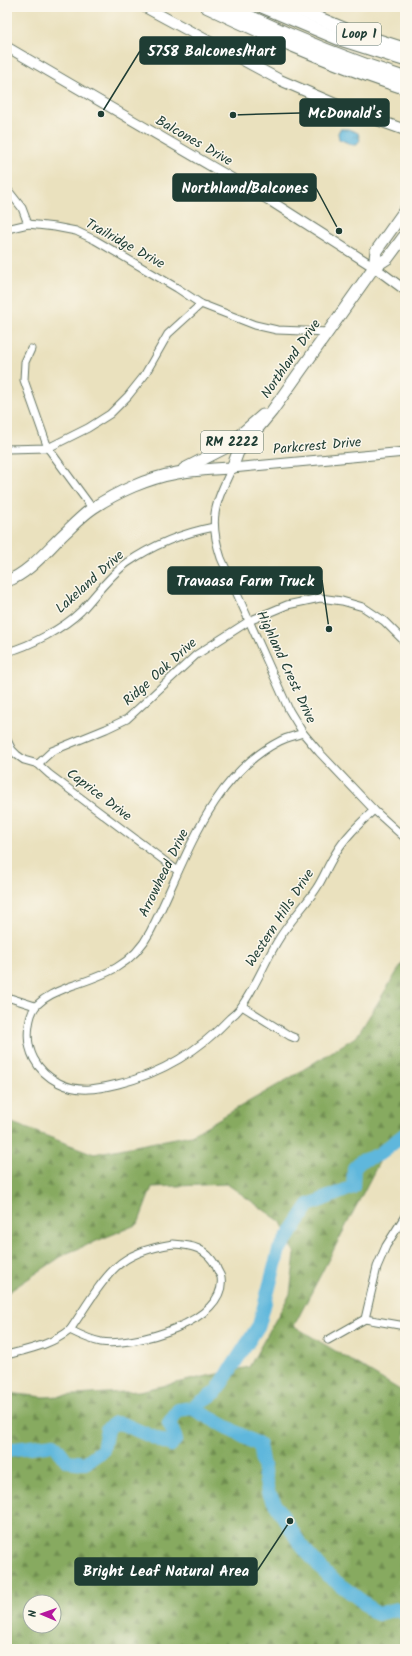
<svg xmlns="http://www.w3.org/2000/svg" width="412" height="1656" font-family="Kalam,sans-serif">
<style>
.forest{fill:url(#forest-firs);stroke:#53744a;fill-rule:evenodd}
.water{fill:url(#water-ripples);stroke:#3f7a88}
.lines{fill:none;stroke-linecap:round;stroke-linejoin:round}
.river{stroke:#5fb7dc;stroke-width:14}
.minor-casing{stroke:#667664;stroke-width:9}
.tertiary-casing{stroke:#667664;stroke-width:11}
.secondary-casing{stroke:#667664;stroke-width:12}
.primary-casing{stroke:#667664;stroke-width:13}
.motorway-casing{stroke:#667664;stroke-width:14}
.minor{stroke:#fff;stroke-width:7}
.tertiary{stroke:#fff;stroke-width:9}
.secondary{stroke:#fff;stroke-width:10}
.primary{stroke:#fff;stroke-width:11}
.motorway{stroke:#fff;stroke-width:12}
.labels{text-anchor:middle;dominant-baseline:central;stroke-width:3;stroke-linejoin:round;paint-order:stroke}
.shield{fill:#fbf7ec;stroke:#61756b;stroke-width:1}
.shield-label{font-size:13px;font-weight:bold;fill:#1f3d34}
.street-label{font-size:14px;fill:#1f3d34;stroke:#fbf7ec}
.leader{fill:none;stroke:#1f3d34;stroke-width:1.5}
.callout-dot{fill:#1f3d34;stroke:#fbf7ec;stroke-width:1.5}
.callout{fill:#1f3d34;stroke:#1f3d34;stroke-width:1.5}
.callout-label{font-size:15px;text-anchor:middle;font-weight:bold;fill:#fff}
</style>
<defs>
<pattern id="forest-firs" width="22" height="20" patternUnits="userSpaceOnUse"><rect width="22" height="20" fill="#87aa60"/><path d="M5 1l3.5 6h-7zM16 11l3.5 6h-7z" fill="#6e8c50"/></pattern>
<pattern id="water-ripples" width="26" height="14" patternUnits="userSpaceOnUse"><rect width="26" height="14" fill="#5fb7dc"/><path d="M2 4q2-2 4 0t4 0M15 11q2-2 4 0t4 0" fill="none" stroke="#4e96b3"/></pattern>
</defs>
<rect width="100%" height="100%" fill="#fbf7ec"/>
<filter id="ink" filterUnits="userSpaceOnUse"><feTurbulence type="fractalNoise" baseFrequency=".025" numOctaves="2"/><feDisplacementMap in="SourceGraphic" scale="8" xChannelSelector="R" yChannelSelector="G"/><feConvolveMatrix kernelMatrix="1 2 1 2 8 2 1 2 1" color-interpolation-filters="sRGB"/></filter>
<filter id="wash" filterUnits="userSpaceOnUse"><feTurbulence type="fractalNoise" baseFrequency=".012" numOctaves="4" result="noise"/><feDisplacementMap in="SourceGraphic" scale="16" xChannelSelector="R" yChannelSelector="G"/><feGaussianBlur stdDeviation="0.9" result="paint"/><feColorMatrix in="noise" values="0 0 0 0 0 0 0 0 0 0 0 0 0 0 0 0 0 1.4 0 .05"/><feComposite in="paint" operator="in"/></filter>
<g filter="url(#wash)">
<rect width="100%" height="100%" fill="#eae1be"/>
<path class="forest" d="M405 959V1136L389 1143 294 1326 405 1393V1649H7V1393L44 1397 139 1391 249 1367 290 1294 295 1254 281 1222 227 1184 152 1187 138 1224 65 1254 7 1293V1121L94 1154 191 1135 288 1079 357 1036ZM30 1602H54V1626H30Z"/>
<polygon class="water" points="340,129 348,129 358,133 360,140 356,145 353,145 339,139 338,133"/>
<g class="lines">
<g class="river">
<polyline points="192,1408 259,1445 268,1492 300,1544 327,1575 363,1602 373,1612 378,1614 397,1609 405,1613"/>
<polyline points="7,1450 54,1444 67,1461 85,1463 103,1450 107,1429 115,1423 123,1424 171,1445 176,1439 169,1423 178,1410 192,1408 216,1392 259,1325 279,1250 309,1205 353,1187 354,1168 361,1161 378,1155 405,1134"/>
</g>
</g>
</g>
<g filter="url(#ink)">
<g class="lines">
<g class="minor-casing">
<g id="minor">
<polyline points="7,189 22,208 28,224"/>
<polyline points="7,229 28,224 55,227 76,231 95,240 177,288 201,304 255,325 277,330 329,332"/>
<polyline points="31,349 25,362 24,380 48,448 92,508"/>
<polyline points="7,449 48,448 88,428 110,414 128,396 144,376 168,334 201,304"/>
<path d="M232 468C215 504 208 519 221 558L289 710 303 733 319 752 374 810 405 838"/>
<path d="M7 652C30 646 64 628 81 611 96 595 109 576 127 563 153 545 183 533 214 527"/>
<path d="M303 733C295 736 287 737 280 741 207 778 185 865 150 932 133 965 105 975 71 986 59 991 47 995 38 1004 32 1009 30 1018 29 1025 25 1050 36 1071 59 1083 79 1093 97 1089 118 1084 161 1074 200 1050 230 1018 235 1014 240 1009 243 1004 256 985 265 962 277 942 288 923 304 907 316 889 323 879 327 867 334 856 344 838 359 824 374 810"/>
<polyline points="7,740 12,750 17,755 24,760 38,764 49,774 178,871"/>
<polyline points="38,764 52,751 106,729 127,719 196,655 249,621 287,605 320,598 342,601 363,607 384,621 405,642"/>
<polyline points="7,997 35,1006"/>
<polyline points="242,1006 290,1036 295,1038"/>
<path d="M173 1244C192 1245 206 1248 216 1266 217 1270 220 1274 221 1277 228 1322 133 1347 101 1342 90 1340 80 1335 70 1330 84 1310 98 1284 116 1267 131 1253 153 1247 173 1244Z"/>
<polyline points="365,1319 377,1267 386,1246 405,1216"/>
<polyline points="328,1340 365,1319 405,1326"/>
<path d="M7 1355C29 1349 51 1345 70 1330"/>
</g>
</g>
<g class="tertiary-casing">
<g id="tertiary">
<polyline points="7,47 269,200 374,267 405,290"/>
<polyline points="232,468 405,452"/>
</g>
</g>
<g class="secondary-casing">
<polyline id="secondary" points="145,7 280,80 347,109 405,130"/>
</g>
<g class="primary-casing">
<g id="primary">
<polyline points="374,267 376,251 405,210"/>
<polyline points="184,469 225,448 263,415"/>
<path d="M7 581C31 572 49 547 68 530 75 523 84 514 93 508 117 492 148 478 177 473 195 470 214 469 232 468L238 452 272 411 374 267 388 258 405 235"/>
</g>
</g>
<g class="motorway-casing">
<g id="motorway">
<path d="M207 7C272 38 337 66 405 88"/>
<path d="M230 7C287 35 345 59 405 78"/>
<polyline points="263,7 339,39 405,60"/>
<polyline points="292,7 352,32 405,49"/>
</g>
</g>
<use href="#minor" class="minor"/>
<use href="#tertiary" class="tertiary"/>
<use href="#secondary" class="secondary"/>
<use href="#primary" class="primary"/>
<use href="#motorway" class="motorway"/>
</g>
</g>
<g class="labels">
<g class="shield">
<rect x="337" y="23" width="44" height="22" rx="3"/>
<rect x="201" y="431" width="62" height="22" rx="3"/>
</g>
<g class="shield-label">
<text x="359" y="34">Loop 1</text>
<text x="232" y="442">RM 2222</text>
</g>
<g class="street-label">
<text transform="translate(194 141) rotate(30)">Balcones Drive</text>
<text transform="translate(125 244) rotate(29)">Trailridge Drive</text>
<text transform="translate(291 359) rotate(-55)">Northland Drive</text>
<text transform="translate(317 446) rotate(-5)">Parkcrest Drive</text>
<text transform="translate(90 582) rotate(-42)">Lakeland Drive</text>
<text transform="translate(286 667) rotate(65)">Highland Crest Drive</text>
<text transform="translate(160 672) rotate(-42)">Ridge Oak Drive</text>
<text transform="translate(99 795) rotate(37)">Caprice Drive</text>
<text transform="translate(164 873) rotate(-64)">Arrowhead Drive</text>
<text transform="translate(280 918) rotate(-57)">Western Hills Drive</text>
</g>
</g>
<path class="leader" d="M101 114L140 51M233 115L300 113M339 231L316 188M329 629L322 580M290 1521L257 1571"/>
<g class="callout-dot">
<circle cx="101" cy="114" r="4"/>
<circle cx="233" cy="115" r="4"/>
<circle cx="339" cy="231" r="4"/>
<circle cx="329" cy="629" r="4"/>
<circle cx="290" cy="1521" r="4"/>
</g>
<g class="callout">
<rect x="140" y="37" width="145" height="27" rx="4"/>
<rect x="300" y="99" width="89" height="27" rx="4"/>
<rect x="173" y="174" width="143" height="27" rx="4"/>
<rect x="168" y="567" width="154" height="27" rx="4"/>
<rect x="75" y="1558" width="182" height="27" rx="4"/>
</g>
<g class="callout-label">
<text x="212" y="56">5758 Balcones/Hart</text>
<text x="345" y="118">McDonald's</text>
<text x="245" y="193">Northland/Balcones</text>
<text x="245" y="586">Travaasa Farm Truck</text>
<text x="166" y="1576">Bright Leaf Natural Area</text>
</g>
<rect width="412" height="1656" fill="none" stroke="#fbf7ec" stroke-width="24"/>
<g transform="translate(42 1614) rotate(272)"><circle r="19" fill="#fbf7ec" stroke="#a3ada2"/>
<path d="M0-3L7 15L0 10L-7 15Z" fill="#b5179e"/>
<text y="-6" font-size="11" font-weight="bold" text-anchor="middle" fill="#1f3d34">N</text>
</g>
</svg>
